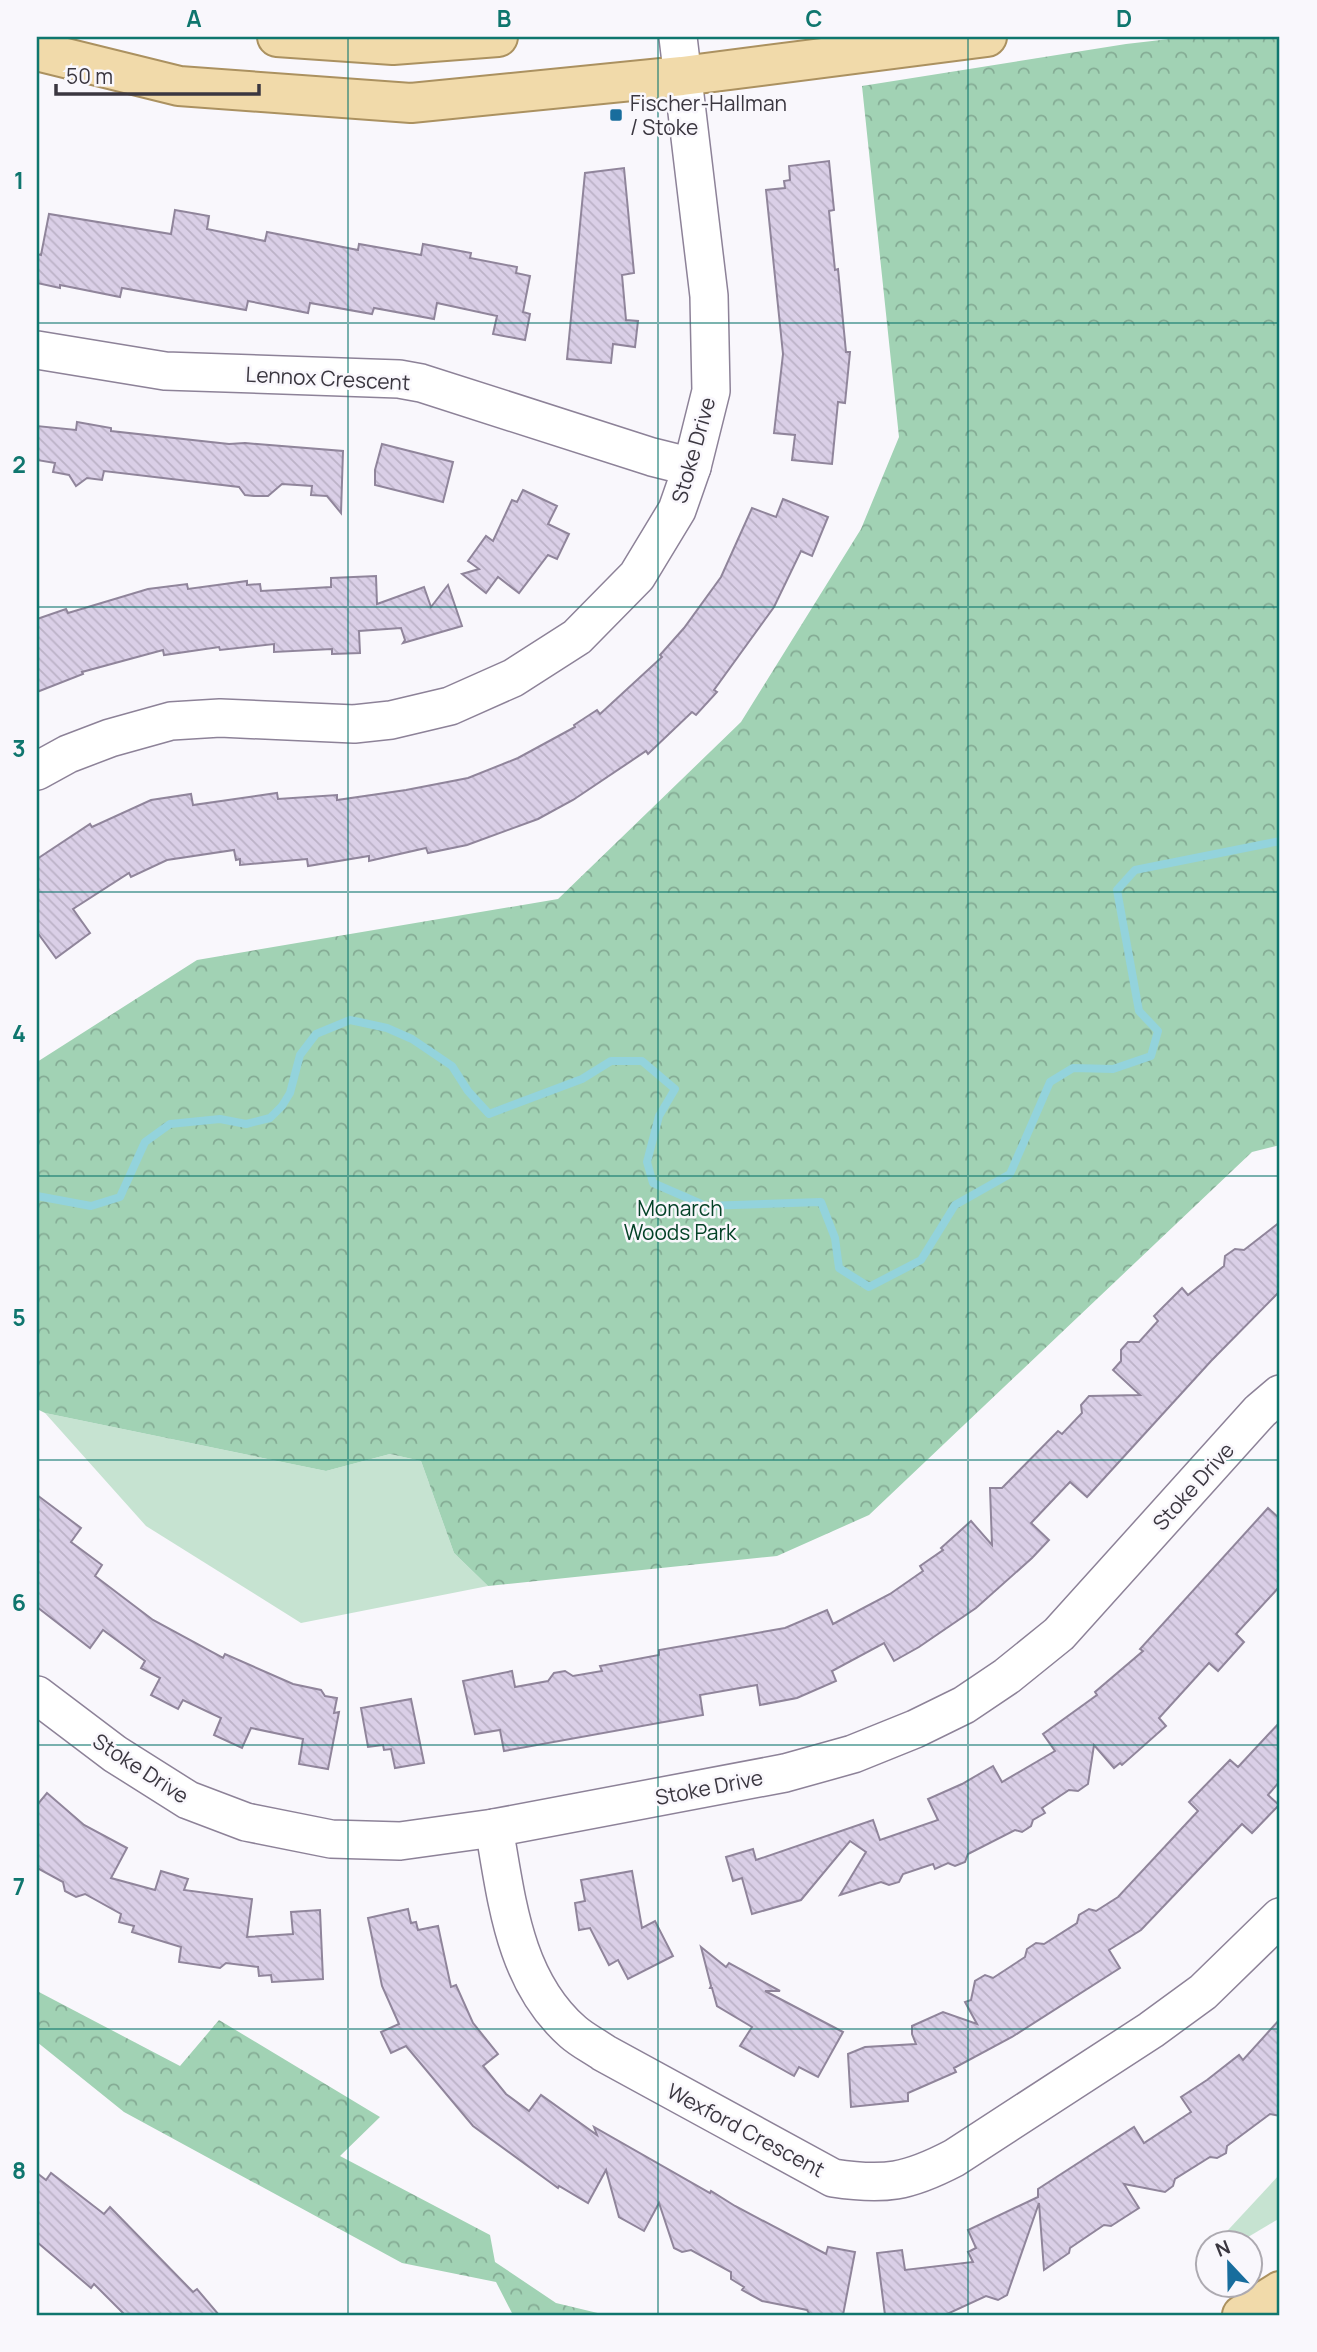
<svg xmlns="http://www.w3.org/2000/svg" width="1317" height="2352" font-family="Manrope,sans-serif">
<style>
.green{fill:#c6e3d1}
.forest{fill:url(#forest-crowns)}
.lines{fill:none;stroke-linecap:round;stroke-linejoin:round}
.stream{stroke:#93d3dc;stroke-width:8}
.building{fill:url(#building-back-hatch);stroke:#90859b;stroke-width:2}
.minor-casing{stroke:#8d8298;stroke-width:40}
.major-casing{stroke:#ab9160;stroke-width:42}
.minor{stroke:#fff;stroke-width:37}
.major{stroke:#f1daaa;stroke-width:38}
.grid{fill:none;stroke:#0f766e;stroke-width:2;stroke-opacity:0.55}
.poi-dot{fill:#186d9d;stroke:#f9f7fc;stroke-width:2.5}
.labels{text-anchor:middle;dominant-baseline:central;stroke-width:5;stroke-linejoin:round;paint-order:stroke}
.poi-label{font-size:21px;fill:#3b3740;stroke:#f9f7fc;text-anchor:start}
.street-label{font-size:21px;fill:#3b3740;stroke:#f9f7fc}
.park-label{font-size:21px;fill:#044227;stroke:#f9f7fc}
.neatline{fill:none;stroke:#0f766e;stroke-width:2.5}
.grid-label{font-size:23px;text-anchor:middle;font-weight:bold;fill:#0f766e}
</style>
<defs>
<pattern id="forest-crowns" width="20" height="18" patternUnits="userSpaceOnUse" patternTransform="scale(1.75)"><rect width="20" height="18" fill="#a1d2b4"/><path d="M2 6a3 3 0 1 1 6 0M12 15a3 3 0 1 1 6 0" fill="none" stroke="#84ab94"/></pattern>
<pattern id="building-back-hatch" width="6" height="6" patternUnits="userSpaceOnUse" patternTransform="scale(1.75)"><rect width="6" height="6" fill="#dacfe7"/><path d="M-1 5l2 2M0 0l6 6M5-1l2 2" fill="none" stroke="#bcb2c7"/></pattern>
</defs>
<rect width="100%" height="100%" fill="#f9f7fc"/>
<g class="green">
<polygon points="45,1413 326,1471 390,1454 421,1461 454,1553 488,1586 301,1623 146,1526"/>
<polygon points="1280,2174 1280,2218 1238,2243 1216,2243"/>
</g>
<g class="forest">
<polygon points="1187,37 1280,37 1280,1145 1252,1152 869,1515 777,1556 488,1586 454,1553 421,1461 390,1454 326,1471 45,1413 37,1409 37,1062 197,960 558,899 741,722 861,529 899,437 862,86 1126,44"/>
<polygon points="37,1991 180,2066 219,2020 380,2117 340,2156 490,2235 495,2262 556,2303 606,2315 513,2315 496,2282 402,2263 124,2112 37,2042"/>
</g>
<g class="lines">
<polyline class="stream" points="37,1196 91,1206 120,1197 145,1142 170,1124 220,1119 246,1124 270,1118 282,1106 290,1093 300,1055 316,1034 350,1020 387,1028 412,1039 452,1066 468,1091 489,1114 582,1079 611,1061 642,1061 675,1089 659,1116 647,1162 653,1183 706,1206 821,1202 835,1238 839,1268 869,1287 921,1260 955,1205 1010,1174 1050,1082 1073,1068 1113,1069 1151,1056 1158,1031 1139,1011 1117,890 1135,870 1280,841"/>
</g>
<g class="building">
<polygon points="829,161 834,210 829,211 835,270 838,269 846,352 850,352 845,403 838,402 832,464 792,460 795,435 774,433 783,354 766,190 785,188 784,181 790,180 789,166"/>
<polygon points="624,168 634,273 622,275 626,320 638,321 635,347 613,344 611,363 567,359 585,173"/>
<polygon points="175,210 209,216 207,229 265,241 267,232 358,250 359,244 421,255 423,244 471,253 470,258 517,267 516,273 530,276 523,312 530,314 525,340 493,334 497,316 437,303 434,319 374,308 372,314 310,303 308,313 248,301 246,310 122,288 120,297 60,285 60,288 37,283 37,254 41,255 49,214 171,234"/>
<polygon points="77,422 111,428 111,431 229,444 245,443 343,451 341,513 327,496 311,495 312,486 282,484 268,496 254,496 245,495 239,487 104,471 102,480 87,478 76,486 69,475 53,472 55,463 37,460 37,426 76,430"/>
<polygon points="382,444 453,462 443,502 375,485 375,470"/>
<polygon points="523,490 557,506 548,524 569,534 557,559 548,555 519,593 498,577 486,593 462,574 479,569 468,561 486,536 493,541 512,500 517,502"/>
<polygon points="783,499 828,517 812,556 801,551 774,607 714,690 717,692 696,715 692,712 648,754 646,751 573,800 538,819 467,845 428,853 426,848 369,861 369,856 308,866 307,859 240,865 240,859 236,860 234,850 167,860 131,877 129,873 73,909 90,933 56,958 37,932 37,859 90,824 92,827 151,800 191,794 193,805 277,793 278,799 337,795 337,800 406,790 468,778 518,758 575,727 574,725 597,710 600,714 662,657 660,655 684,628 721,577 752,508 776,517"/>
<polygon points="376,576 377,604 424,587 431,607 448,585 462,626 403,643 405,640 401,628 359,631 360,653 332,654 332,649 274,652 274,644 220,650 219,647 164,655 163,650 82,672 83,674 37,692 37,619 66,609 68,613 148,589 187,584 188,589 247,581 247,585 260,584 261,591 331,587 331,578"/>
<polygon points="1280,1222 1280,1291 1211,1361 1087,1497 1070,1482 1031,1523 1049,1540 1032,1558 976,1608 919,1647 894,1661 884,1643 832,1671 836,1681 797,1698 760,1705 757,1685 700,1695 703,1715 504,1751 500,1730 475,1734 463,1681 512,1671 515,1687 548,1681 554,1673 565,1671 573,1676 602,1671 600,1666 659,1655 659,1650 785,1628 827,1610 833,1624 890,1594 923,1571 920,1566 943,1550 941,1548 971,1521 992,1545 990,1488 1002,1488 1058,1431 1062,1434 1082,1413 1081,1405 1089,1396 1140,1395 1113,1370 1121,1361 1121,1350 1128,1342 1139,1342 1158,1321 1154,1316 1182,1288 1188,1295 1224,1266 1225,1256 1235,1249 1244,1250"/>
<polygon points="37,1495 81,1528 71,1542 102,1565 95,1576 153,1620 223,1658 225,1654 293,1684 321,1690 325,1696 337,1698 334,1713 339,1712 328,1769 299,1764 303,1739 251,1728 242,1748 214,1735 221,1718 183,1700 178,1709 151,1695 160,1678 141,1668 145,1661 103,1630 90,1648 37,1607"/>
<polygon points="1268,1508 1280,1519 1280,1586 1236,1634 1244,1642 1218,1671 1209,1663 1159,1718 1166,1726 1122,1765 1120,1763 1114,1768 1094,1745 1088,1784 1078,1791 1069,1790 1042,1808 1045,1813 1033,1820 1031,1826 1022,1832 1015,1830 968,1854 965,1862 955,1866 948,1863 935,1869 933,1864 903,1874 899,1882 889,1885 881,1882 840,1895 866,1852 850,1841 801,1900 752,1914 742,1878 733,1881 726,1857 753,1849 756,1860 873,1820 880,1840 938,1820 928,1799 962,1784 993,1766 1002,1782 1055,1751 1043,1734 1097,1695 1095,1692 1143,1651 1140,1649"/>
<polygon points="411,1699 424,1763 395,1768 391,1749 384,1750 383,1745 368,1747 361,1708"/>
<polygon points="1280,1722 1280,1781 1268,1795 1279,1805 1252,1833 1242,1824 1141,1930 1109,1950 1120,1968 1012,2037 954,2068 956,2072 908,2093 908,2101 851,2107 848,2054 865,2047 916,2044 912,2034 912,2026 943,2012 977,2024 965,2002 971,2000 975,1981 985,1975 993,1978 1025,1957 1027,1949 1036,1943 1044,1944 1077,1923 1079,1915 1089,1909 1096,1911 1118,1897 1198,1811 1189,1802 1230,1760 1238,1767"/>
<polygon points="47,1793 84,1825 127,1848 111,1878 155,1890 161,1871 188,1879 184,1890 252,1899 247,1937 293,1934 291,1912 320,1910 323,1979 272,1982 271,1975 259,1976 258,1967 226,1963 220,1968 179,1962 181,1947 132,1932 134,1926 119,1922 121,1914 85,1894 76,1897 65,1891 63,1882 37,1868 37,1805"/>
<polygon points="632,1871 642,1928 655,1921 673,1956 628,1979 618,1960 609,1965 590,1928 579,1930 575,1903 585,1901 581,1880"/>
<polygon points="408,1909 411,1923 416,1922 418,1930 438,1926 451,1987 456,1985 473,2023 498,2054 483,2066 506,2094 529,2111 541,2095 597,2135 594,2127 710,2193 711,2191 735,2206 826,2254 828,2247 855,2252 843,2315 810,2315 807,2310 762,2301 742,2290 744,2287 731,2279 731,2272 691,2250 682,2252 674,2248 659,2203 644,2231 619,2217 606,2170 588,2203 559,2186 558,2188 473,2126 406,2046 391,2053 381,2032 399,2024 382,1986 368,1918"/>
<polygon points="701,1947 726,1967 729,1963 780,1991 765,1991 843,2032 818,2077 799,2067 794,2076 740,2046 752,2027 717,2006 712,1988 710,1988 711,1986"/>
<polygon points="1280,2019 1280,2116 1270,2114 1227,2146 1226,2153 1217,2158 1210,2157 1175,2179 1173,2186 1165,2192 1124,2184 1139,2208 1111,2226 1104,2225 1070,2248 1069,2253 1044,2270 1039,2203 1007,2295 998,2300 986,2296 945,2315 885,2315 877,2253 902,2250 905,2270 973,2262 968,2252 976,2248 968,2230 1038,2197 1038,2189 1134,2127 1144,2143 1191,2112 1181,2097 1207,2080 1239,2055 1243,2060"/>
<polygon points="37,2173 46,2180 51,2173 104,2214 110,2207 193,2292 197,2289 219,2315 125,2315 94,2284 91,2288 37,2242"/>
</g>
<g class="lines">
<g class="minor-casing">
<g id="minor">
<polyline points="37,350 165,371 399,379 421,383 652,457 692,467"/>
<polyline points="37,771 68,754 110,738 171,721 220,718 354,724 391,720 450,706 513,678 577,637 637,576 677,510 692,467 711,391 709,296 678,37"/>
<polyline points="37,1695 115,1754 188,1800 246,1822 331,1839 400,1841 494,1828 785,1773 853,1754 915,1729 964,1705 1007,1676 1059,1634 1260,1411 1280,1394"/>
<path d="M494 1828C507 1901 514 1980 573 2032 582 2040 594 2046 604 2053L833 2178C885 2186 908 2182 954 2158L1151 2030 1203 1992 1280 1917"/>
</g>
</g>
<g class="major-casing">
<g id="major">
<polyline points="277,37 393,45 498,37"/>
<polyline points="37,51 179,86 411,103 682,76 987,37"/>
<polyline points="1242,2315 1280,2291"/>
</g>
</g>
<use href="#minor" class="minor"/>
<use href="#major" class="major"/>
</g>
<path class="grid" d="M348 37V2315M658 37V2315M968 37V2315M37 323H1280M37 607H1280M37 892H1280M37 1176H1280M37 1460H1280M37 1745H1280M37 2029H1280"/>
<rect class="poi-dot" x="609" y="108" width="14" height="14" rx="3.5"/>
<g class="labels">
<g class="poi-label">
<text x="630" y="103">Fischer-Hallman<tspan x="630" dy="24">/ Stoke</tspan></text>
</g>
<g class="street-label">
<text transform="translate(328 378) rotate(3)">Lennox Crescent</text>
<text transform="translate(693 450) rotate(-74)">Stoke Drive</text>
<text transform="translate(1193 1486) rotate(-48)">Stoke Drive</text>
<text transform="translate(141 1768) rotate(33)">Stoke Drive</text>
<text transform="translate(709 1787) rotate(-11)">Stoke Drive</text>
<text transform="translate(746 2130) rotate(28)">Wexford Crescent</text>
</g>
<g class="park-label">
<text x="680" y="1208">Monarch<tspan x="680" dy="24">Woods Park</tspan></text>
</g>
</g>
<rect width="1317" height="2352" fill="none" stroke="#f9f7fc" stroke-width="77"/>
<g transform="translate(1229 2264) rotate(338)"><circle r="33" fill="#f9f7fc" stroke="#adaab1" stroke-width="2"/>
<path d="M0-5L12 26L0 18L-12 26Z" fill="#186d9d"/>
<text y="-10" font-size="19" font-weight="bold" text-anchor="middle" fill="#3b3740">N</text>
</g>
<path d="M56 84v10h203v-10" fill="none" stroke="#3b3740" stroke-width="3.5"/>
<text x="66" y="84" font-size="21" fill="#3b3740" stroke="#f9f7fc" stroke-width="5" paint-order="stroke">50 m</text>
<rect x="38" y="38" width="1240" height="2276" class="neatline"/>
<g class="grid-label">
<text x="194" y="27">A</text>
<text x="504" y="27">B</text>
<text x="814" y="27">C</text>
<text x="1124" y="27">D</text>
<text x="19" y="189">1</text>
<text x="19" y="473">2</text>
<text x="19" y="757">3</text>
<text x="19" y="1042">4</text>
<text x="19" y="1326">5</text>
<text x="19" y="1611">6</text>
<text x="19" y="1895">7</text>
<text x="19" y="2179">8</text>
</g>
</svg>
